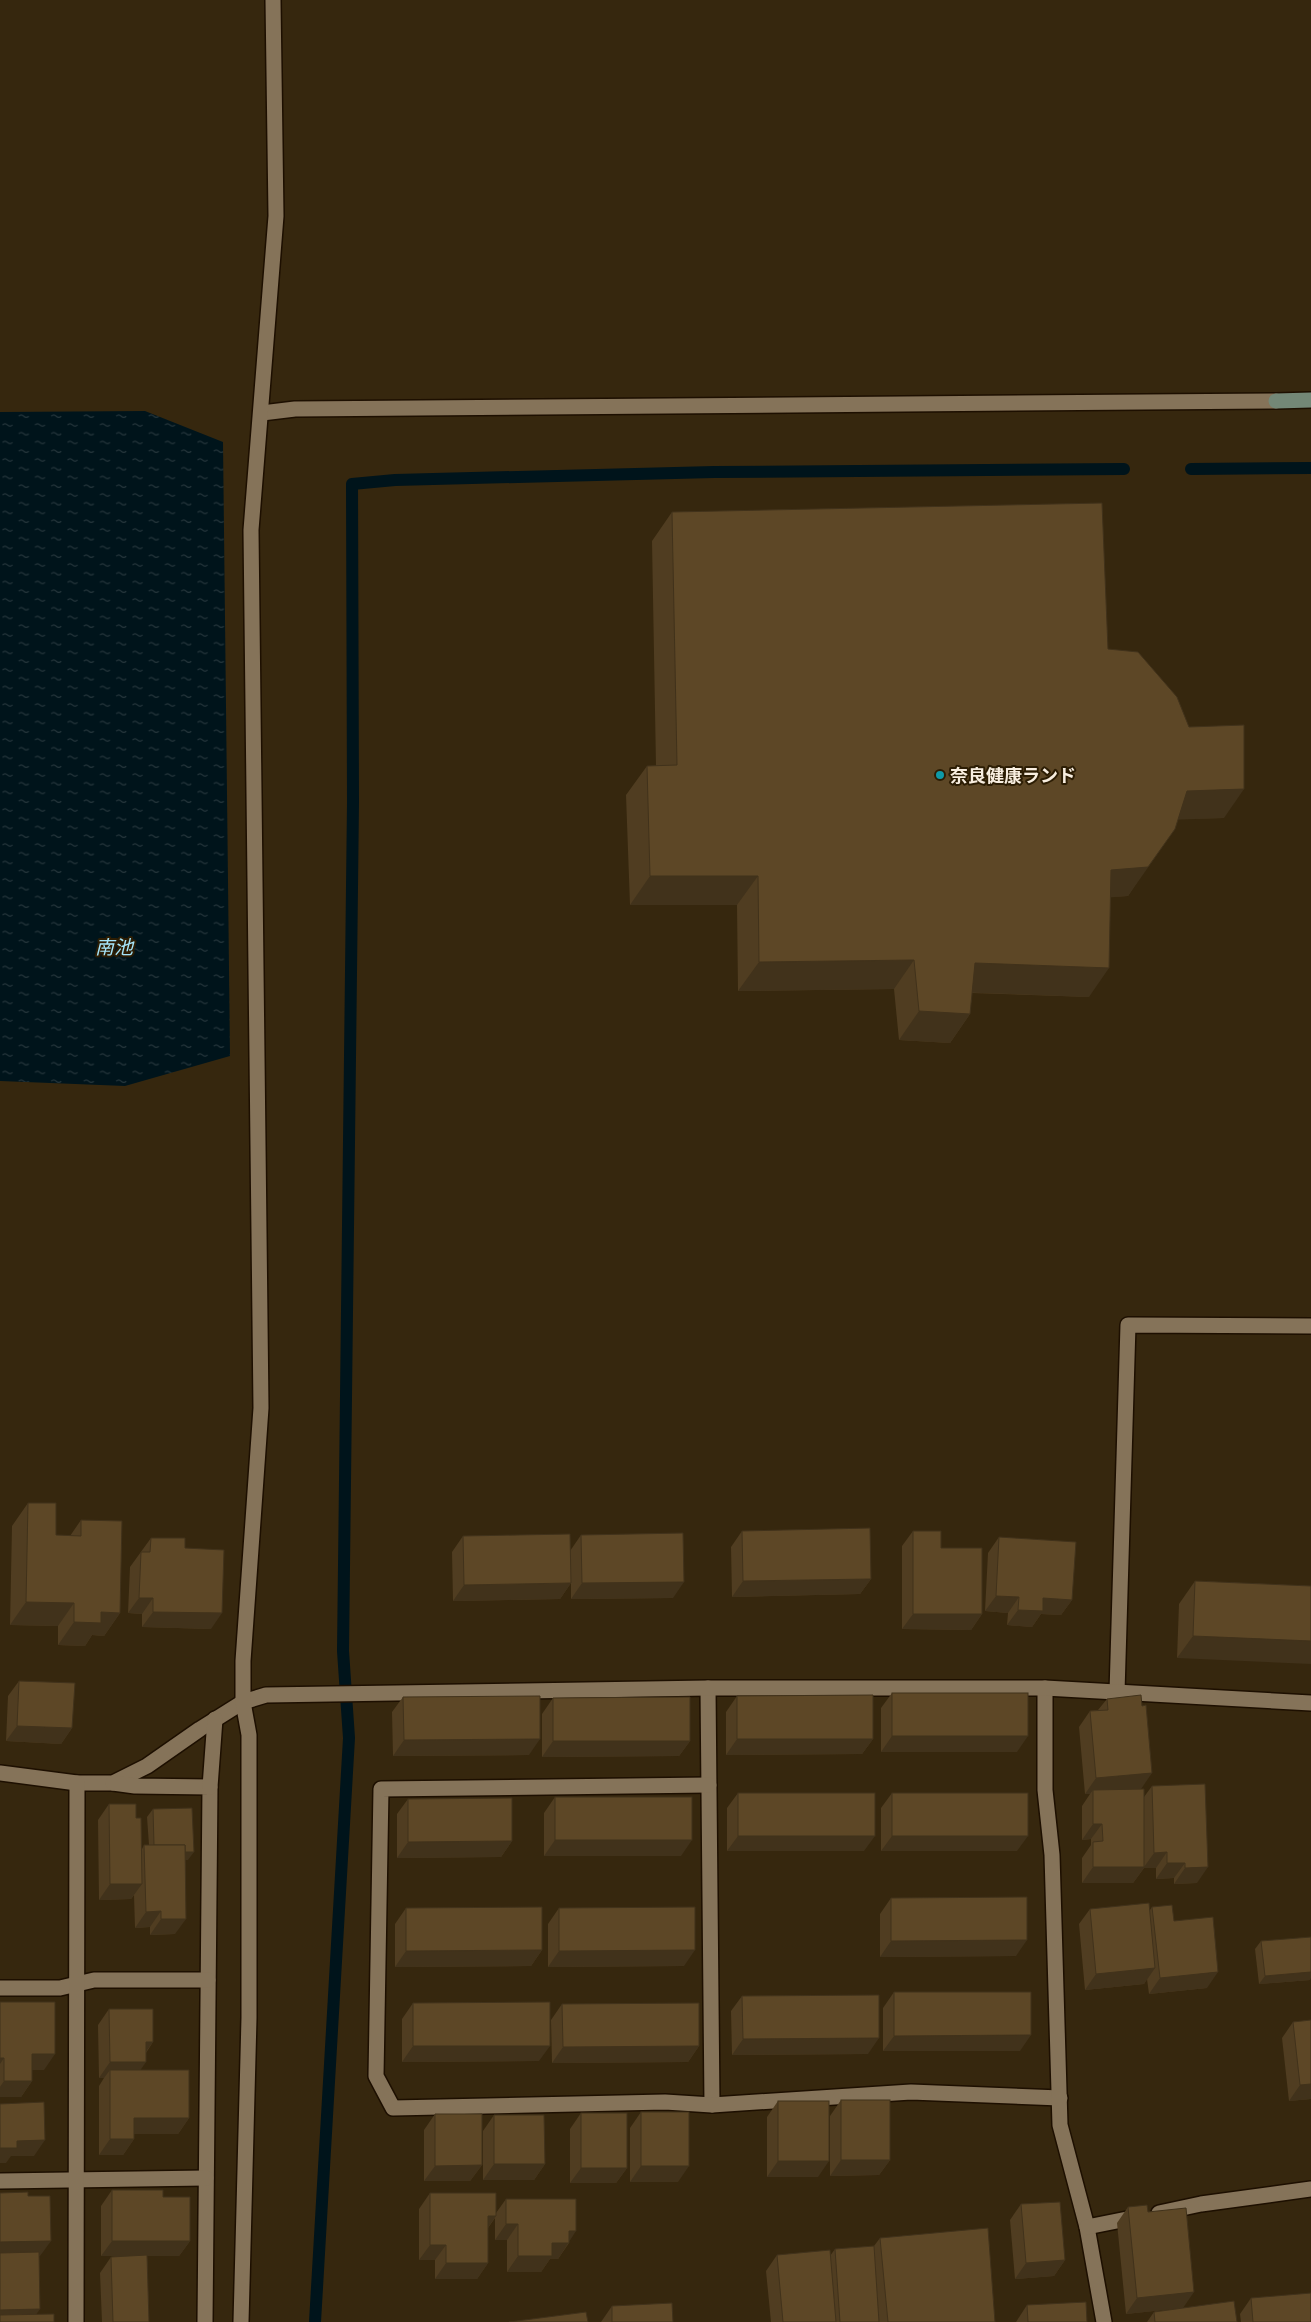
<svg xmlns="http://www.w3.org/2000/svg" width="1311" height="2322" font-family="'Golos Text','Noto Sans JP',sans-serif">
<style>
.water{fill:url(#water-ripples)}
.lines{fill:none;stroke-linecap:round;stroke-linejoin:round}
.stream{stroke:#00141b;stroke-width:12}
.lane-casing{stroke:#1d0f00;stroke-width:18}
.street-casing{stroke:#1d0f00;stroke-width:18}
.secondary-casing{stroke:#1d0f00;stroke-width:18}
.lane{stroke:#857359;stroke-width:15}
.street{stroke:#857359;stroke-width:15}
.secondary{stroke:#738776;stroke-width:15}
.wall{fill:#503d21}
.shaded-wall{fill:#41321b}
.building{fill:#5d4726;stroke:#41321b}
.culture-dot{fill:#0f9aa8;stroke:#2c1d04;stroke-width:2}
.labels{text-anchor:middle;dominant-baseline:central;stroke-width:4;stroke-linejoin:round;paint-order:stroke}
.poi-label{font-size:18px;font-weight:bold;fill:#f8eee0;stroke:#2c1d04;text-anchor:start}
.water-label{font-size:19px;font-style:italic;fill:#a6e5fa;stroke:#2c1d04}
</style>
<defs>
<pattern id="water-ripples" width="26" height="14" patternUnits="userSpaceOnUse" patternTransform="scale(1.25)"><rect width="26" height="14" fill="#00141b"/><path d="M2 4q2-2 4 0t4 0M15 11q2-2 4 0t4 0" fill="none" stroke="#26363c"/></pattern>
</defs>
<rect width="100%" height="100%" fill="#36270e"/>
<polygon class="water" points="145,411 223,442 230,1056 125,1086 0,1081 0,412"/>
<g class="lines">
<g class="stream">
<polyline points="1191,469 1311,468"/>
<polyline points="315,2322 349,1738 343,1651 353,802 352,484 395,480 714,472 1124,469"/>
</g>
<g class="lane-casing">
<g id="lane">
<polyline points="708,1688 712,2105"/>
<polyline points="709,1785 381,1789 376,2076 393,2108 665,2102 712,2105 911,2092 1060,2098"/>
</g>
</g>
<g class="street-casing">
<g id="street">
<polyline points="262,413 295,409 1276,401"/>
<polyline points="1045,1688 1045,1790 1052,1855 1060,2125 1087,2227 1104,2322"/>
<polyline points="1117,1692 1128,1325 1311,1326"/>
<polyline points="0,1773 77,1783 113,1783 147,1766 200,1729 243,1702 266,1695 708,1688 1045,1688 1311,1703"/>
<polyline points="113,1783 135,1786 210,1787 205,2322"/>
<polyline points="210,1787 215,1719"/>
<polyline points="0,1988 60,1988 94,1980 208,1980"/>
<polyline points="0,2181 206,2178"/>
<polyline points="1159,2213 1201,2204 1311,2189"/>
<polyline points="1087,2227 1137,2217"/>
<polyline points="76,2322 77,1783"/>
<polyline points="241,2322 249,2018 249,1735 243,1702 243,1661 261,1408 251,530 276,216 273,0"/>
</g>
</g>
<g class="secondary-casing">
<polyline id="secondary" points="1276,401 1311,400"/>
</g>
<use href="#lane" class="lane"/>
<use href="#street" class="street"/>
<use href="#secondary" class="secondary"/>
</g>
<g class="wall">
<polygon points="672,512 1108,649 1224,818 1178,819 1128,896 1110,897 1089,997 972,993 970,1014 950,1043 899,1040 894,989 738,991 737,905 630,905 626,795 647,766 656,766 652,541"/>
<polygon points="28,1503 56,1535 70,1536 81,1520 120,1613 104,1636 92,1635 85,1646 58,1645 58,1626 10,1625 12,1526"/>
<polygon points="742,1531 871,1579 860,1594 732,1597 731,1547"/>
<polygon points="913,1531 941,1548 982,1614 971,1630 902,1629 902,1546"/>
<polygon points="581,1535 673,1598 571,1599 571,1583 560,1599 453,1601 452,1552 463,1536 570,1551"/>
<polygon points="999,1537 1072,1600 1061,1615 1041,1614 1032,1627 1007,1625 1008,1613 985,1611 988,1553"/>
<polygon points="151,1538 185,1548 211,1629 142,1627 142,1614 128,1613 130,1567"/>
<polygon points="1195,1581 1311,1586 1177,1658 1179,1604"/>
<polygon points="19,1681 72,1728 61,1744 6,1741 8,1696"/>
<polygon points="892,1693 1017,1752 881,1752 881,1708"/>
<polygon points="737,1696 873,1739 862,1754 726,1755 726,1712"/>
<polygon points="403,1697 529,1755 393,1756 392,1712"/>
<polygon points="553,1698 690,1741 679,1756 542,1757 542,1714"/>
<polygon points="1107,1699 1141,1789 1135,1789 1144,1797 1152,1786 1197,1883 1174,1884 1174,1878 1156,1879 1156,1868 1144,1868 1133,1883 1082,1883 1082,1858 1091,1845 1091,1839 1082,1840 1082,1806 1090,1794 1085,1794 1079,1727 1090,1711 1098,1710"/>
<polygon points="738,1793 864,1851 727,1851 727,1808"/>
<polygon points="892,1793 1017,1851 881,1851 881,1808"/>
<polygon points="555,1797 681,1856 544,1856 544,1813"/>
<polygon points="408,1799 512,1841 501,1857 397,1858 397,1814"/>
<polygon points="109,1804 136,1818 142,1849 144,1845 149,1845 147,1817 153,1809 188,1860 185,1860 175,1934 150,1935 150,1927 135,1928 134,1895 131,1899 99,1900 98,1820"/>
<polygon points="891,1898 1016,1956 880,1957 880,1914"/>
<polygon points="1152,1907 1174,1921 1207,1988 1149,1994 1147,1979 1144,1984 1085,1990 1079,1924 1090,1909 1150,1910"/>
<polygon points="406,1908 542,1950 531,1966 395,1967 395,1924"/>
<polygon points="559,1908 684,1966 548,1967 548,1924"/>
<polygon points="1261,1941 1310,1980 1259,1984 1255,1949"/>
<polygon points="894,1992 1020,2051 883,2051 883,2008"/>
<polygon points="742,1996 868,2054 732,2055 731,2011"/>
<polygon points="0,2002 44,2070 32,2070 32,2081 21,2097 0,2097"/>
<polygon points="413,2003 539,2061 402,2062 402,2019"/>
<polygon points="562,2004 699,2046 688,2062 552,2063 551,2020"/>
<polygon points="109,2009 153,2042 146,2053 140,2070 189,2118 178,2134 134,2134 134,2139 123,2155 99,2155 99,2086 104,2078 99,2078 98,2025"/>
<polygon points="1311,2020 1311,2099 1289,2101 1282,2038 1293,2022"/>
<polygon points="841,2100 890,2160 879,2175 830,2176 830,2116"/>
<polygon points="778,2101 818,2177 767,2177 767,2117"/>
<polygon points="641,2112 678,2182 630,2182 630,2128"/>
<polygon points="581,2113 627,2168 616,2183 570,2183 570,2129"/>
<polygon points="435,2114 482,2165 470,2181 424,2181 424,2130"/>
<polygon points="494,2115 545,2164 534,2180 483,2180 483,2131"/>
<polygon points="112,2190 163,2197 190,2241 179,2256 147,2256 149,2322 102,2322 100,2273 111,2257 123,2256 101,2256 101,2206"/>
<polygon points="430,2193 496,2213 506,2199 569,2242 569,2243 558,2259 550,2259 541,2272 507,2272 507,2240 495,2240 495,2218 488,2228 488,2263 477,2279 435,2279 435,2260 419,2260 419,2209"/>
<polygon points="1021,2204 1065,2260 1054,2276 1015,2279 1010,2220"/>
<polygon points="1128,2207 1148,2212 1183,2308 1237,2322 1147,2322 1154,2312 1181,2308 1126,2314 1117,2223"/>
<polygon points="880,2238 995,2322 771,2322 766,2271 777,2255 830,2256 835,2249 874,2246"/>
<polygon points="1251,2298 1311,2322 1241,2322 1240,2314"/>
<polygon points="1027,2305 1087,2322 1016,2322"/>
<polygon points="612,2306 673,2322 601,2322"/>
</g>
<g class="shaded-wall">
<polygon points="1244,789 1224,818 1167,820 1187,791"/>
<polygon points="1175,829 1128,896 1090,899 1111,870"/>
<polygon points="650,876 758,876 737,905 630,905"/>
<polygon points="914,960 894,989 738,991 759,962"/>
<polygon points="975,963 1109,968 1089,997 954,992"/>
<polygon points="919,1011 970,1014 950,1043 899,1040"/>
<polygon points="871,1579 860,1594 732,1597 743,1581"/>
<polygon points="684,1582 673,1598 571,1599 582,1583"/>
<polygon points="571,1583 560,1599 453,1601 464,1585"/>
<polygon points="996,1596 1019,1597 1008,1613 985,1611"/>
<polygon points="139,1598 153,1598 142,1614 128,1613"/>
<polygon points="1043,1598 1072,1600 1061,1615 1041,1614 1032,1627 1007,1625 1018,1610"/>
<polygon points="26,1602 74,1603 58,1626 10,1625"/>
<polygon points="101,1612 120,1613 104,1636 92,1635 85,1646 58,1645 74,1622"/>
<polygon points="153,1612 222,1613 211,1629 142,1627"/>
<polygon points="913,1614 982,1614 971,1630 902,1629"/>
<polygon points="1193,1636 1311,1641 1311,1664 1177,1658"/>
<polygon points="17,1726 72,1728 61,1744 6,1741"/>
<polygon points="892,1736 1028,1736 1017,1752 881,1752"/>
<polygon points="540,1739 529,1755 393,1756 404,1740"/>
<polygon points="737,1739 873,1739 862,1754 726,1755"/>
<polygon points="553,1741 690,1741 679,1756 542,1757"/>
<polygon points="1152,1773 1141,1789 1093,1793 1093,1790 1090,1794 1085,1794 1096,1778"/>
<polygon points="1093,1824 1102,1824 1091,1839 1082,1840"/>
<polygon points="738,1836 875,1836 864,1851 727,1851"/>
<polygon points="892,1836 1028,1836 1017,1851 881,1851"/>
<polygon points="555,1840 692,1840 681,1856 544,1856"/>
<polygon points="512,1841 501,1857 397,1858 408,1842"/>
<polygon points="182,1852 194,1852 188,1860 176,1860"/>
<polygon points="1167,1852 1156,1868 1144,1868 1133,1883 1082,1883 1093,1867 1144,1867 1154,1853"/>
<polygon points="1167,1863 1185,1863 1174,1878 1156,1879"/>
<polygon points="1208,1867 1197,1883 1174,1884 1185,1868"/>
<polygon points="110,1884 142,1884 131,1899 99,1900"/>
<polygon points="161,1911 150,1927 135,1928 146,1912"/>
<polygon points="161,1919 186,1919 175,1934 150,1935"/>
<polygon points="1027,1940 1016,1956 880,1957 891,1941"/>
<polygon points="542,1950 531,1966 395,1967 406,1951"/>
<polygon points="695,1950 684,1966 548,1967 559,1951"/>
<polygon points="1155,1968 1144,1984 1085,1990 1096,1974"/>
<polygon points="1218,1972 1207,1988 1149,1994 1160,1978"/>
<polygon points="1311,1972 1311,1978 1310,1980 1259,1984 1265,1976"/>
<polygon points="1031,2035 1020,2051 883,2051 894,2036"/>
<polygon points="879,2038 868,2054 732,2055 743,2039"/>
<polygon points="146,2042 153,2042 142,2057"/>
<polygon points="413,2046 550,2046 539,2061 402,2062"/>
<polygon points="699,2046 688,2062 552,2063 563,2047"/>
<polygon points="32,2054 55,2054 44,2070 21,2070"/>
<polygon points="0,2058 4,2058 0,2064"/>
<polygon points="110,2062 146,2062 135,2078 110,2070 104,2078 99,2078"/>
<polygon points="4,2081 32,2081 21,2097 0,2097 0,2087"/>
<polygon points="1311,2084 1311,2099 1289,2101 1300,2085"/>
<polygon points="134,2118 189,2118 178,2134 123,2134"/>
<polygon points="110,2139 134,2139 123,2155 99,2155"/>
<polygon points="45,2140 34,2156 11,2156 6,2163 0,2163 0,2148 17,2141"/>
<polygon points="841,2160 890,2160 879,2175 830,2176"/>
<polygon points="778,2161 829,2161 818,2177 767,2177"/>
<polygon points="494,2164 545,2164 534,2180 483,2180"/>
<polygon points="482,2165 470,2181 424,2181 435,2166"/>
<polygon points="641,2166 689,2166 678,2182 630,2182"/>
<polygon points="581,2168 627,2168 616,2183 570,2183"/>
<polygon points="488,2216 496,2216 485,2232"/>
<polygon points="506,2224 518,2224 507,2240 495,2240"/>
<polygon points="569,2231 576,2231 558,2259 550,2259 541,2272 507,2272 518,2256 552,2243"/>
<polygon points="51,2241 40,2256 0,2257 0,2242"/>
<polygon points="112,2241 190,2241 179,2256 101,2256"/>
<polygon points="430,2245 446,2245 435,2260 419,2260"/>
<polygon points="1065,2260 1054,2276 1015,2279 1026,2263"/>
<polygon points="446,2263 488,2263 477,2279 435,2279"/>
<polygon points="1194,2292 1183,2308 1126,2314 1137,2298"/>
<polygon points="40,2309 31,2322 0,2322 0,2310"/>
</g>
<g class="building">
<polygon points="1102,503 1108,649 1138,652 1177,697 1189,727 1244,725 1244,789 1187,791 1175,829 1148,867 1111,870 1109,968 975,963 970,1014 919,1011 914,960 759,962 758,876 650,876 647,766 677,765 672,512"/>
<polygon points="28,1503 56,1503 56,1535 81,1536 81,1520 122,1521 120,1613 101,1612 101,1623 74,1622 74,1603 26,1602"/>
<polygon points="870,1528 871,1579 743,1581 742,1531"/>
<polygon points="913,1531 941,1531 941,1548 982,1548 982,1614 913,1614"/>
<polygon points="683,1533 684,1582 582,1583 581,1535"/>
<polygon points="570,1534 571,1583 464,1585 463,1536"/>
<polygon points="999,1537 1076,1542 1072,1600 1043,1598 1043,1611 1018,1610 1019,1597 996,1596"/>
<polygon points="151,1538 185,1538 185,1548 224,1550 222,1613 153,1612 153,1598 139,1598 141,1552 150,1552"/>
<polygon points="1195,1581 1311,1586 1311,1641 1193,1636"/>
<polygon points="19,1681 75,1683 72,1728 17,1726"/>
<rect x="892" y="1693" width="136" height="43"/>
<polygon points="873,1695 873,1739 737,1739 737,1696"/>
<polygon points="1141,1695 1142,1706 1146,1705 1152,1773 1096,1778 1090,1711 1108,1710 1107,1699"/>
<polygon points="540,1696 540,1739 404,1740 403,1697"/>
<polygon points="690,1697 690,1741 553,1741 553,1698"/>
<polygon points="1205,1784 1208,1867 1185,1868 1185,1863 1167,1863 1167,1852 1154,1853 1152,1786"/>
<polygon points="1144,1789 1144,1867 1093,1867 1093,1842 1103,1841 1102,1824 1093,1824 1093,1790"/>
<rect x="738" y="1793" width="137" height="43"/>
<rect x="892" y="1793" width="136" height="43"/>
<rect x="555" y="1797" width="137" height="43"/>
<polygon points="512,1798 512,1841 408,1842 408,1799"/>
<polygon points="109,1804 136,1804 136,1818 141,1818 142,1884 110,1884"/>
<polygon points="192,1808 194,1852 185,1852 185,1845 154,1845 153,1809"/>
<polygon points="144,1845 185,1845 186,1919 161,1919 161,1911 146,1912"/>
<polygon points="1027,1897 1027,1940 891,1941 891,1898"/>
<polygon points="1149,1903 1155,1968 1096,1974 1090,1909"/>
<polygon points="1172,1905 1174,1921 1213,1917 1218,1972 1160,1978 1152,1907"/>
<polygon points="542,1907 542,1950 406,1951 406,1908"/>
<polygon points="695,1907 695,1950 559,1951 559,1908"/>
<polygon points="1311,1937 1311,1972 1265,1976 1261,1941"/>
<polygon points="894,1992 1031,1992 1031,2035 894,2036"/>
<polygon points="879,1995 879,2038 743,2039 742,1996"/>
<polygon points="0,2002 55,2002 55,2054 32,2054 32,2081 4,2081 4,2058 0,2058"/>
<polygon points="550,2002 550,2046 413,2046 413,2003"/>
<polygon points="699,2003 699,2046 563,2047 562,2004"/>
<polygon points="109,2009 153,2009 153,2042 146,2042 146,2062 110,2062"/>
<polygon points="1311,2020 1311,2084 1300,2085 1293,2022"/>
<polygon points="110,2070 189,2070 189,2118 134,2118 134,2139 110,2139"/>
<rect x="841" y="2100" width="49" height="60"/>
<rect x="778" y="2101" width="51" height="60"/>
<polygon points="44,2102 45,2140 17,2141 17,2148 0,2148 0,2104"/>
<rect x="641" y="2112" width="48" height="54"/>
<rect x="581" y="2113" width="46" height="55"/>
<polygon points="435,2114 482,2114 482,2165 435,2166"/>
<polygon points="494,2115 544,2115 545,2164 494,2164"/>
<polygon points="112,2190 163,2190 163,2197 190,2197 190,2241 112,2241"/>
<polygon points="28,2192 28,2196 50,2196 51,2241 0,2242 0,2193"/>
<polygon points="430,2193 496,2193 496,2216 488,2216 488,2263 446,2263 446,2245 430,2245"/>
<polygon points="506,2199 576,2199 576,2231 569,2231 569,2243 552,2243 552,2256 518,2256 518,2224 506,2224"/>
<polygon points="1060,2202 1065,2260 1026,2263 1021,2204"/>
<polygon points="1147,2205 1148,2212 1186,2208 1194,2292 1137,2298 1128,2207"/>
<polygon points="988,2228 995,2322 888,2322 880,2238"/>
<polygon points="874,2246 879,2322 840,2322 835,2249"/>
<polygon points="830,2250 836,2322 783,2322 777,2255"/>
<polygon points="39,2252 40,2309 0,2310 0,2253"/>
<polygon points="147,2255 149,2322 113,2322 111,2257"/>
<polygon points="1311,2293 1311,2322 1253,2322 1251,2298"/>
<polygon points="1234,2301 1237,2322 1155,2322 1154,2312"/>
<polygon points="1086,2302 1087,2322 1028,2322 1027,2305"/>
<polygon points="672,2303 673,2322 612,2322 612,2306"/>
<polygon points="586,2312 588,2322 509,2322"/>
<polygon points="54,2314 54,2322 0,2322 0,2315"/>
</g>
<circle class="culture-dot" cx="940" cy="775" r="5"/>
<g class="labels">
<g class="poi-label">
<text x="950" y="775">奈良健康ランド</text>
</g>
<g class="water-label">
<text x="114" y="946">南池</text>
</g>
</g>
</svg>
